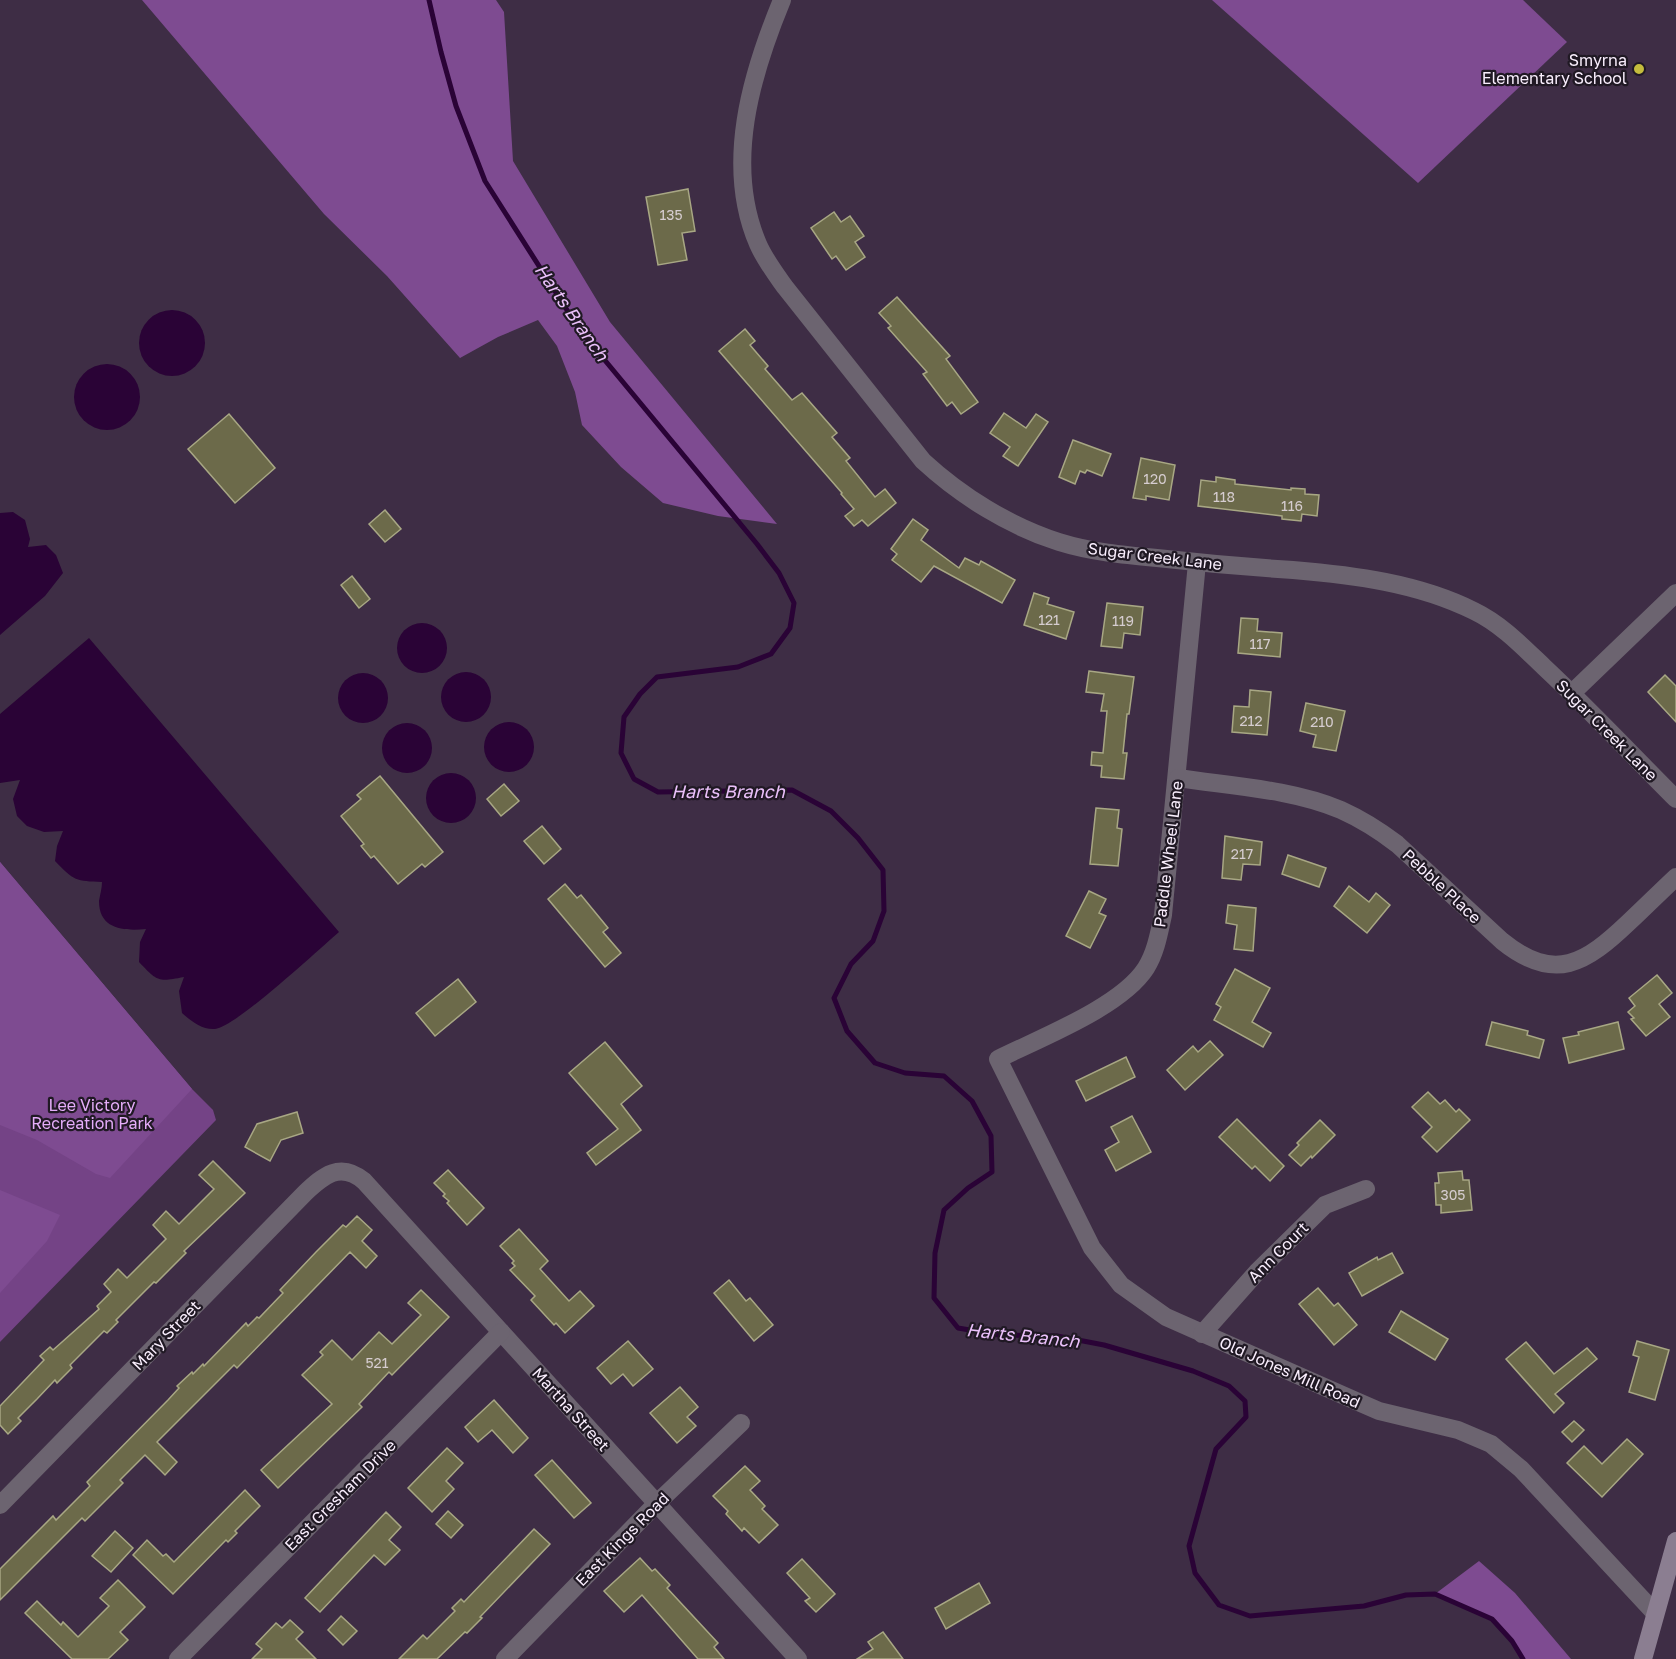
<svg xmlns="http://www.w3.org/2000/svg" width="1676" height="1659" font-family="'Golos Text',sans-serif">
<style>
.green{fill:#744386}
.forest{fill:#7e4b91}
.water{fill:#2a0336}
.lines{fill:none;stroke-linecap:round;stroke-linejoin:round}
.stream{stroke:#2a0336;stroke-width:5}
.building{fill:#6c6a4a;stroke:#a8a784;stroke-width:1.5}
.street{stroke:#6c6470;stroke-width:18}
.secondary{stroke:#8b7e91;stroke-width:18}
.poi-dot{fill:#c4bc3d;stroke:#201924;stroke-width:2}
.labels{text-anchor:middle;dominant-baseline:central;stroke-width:4.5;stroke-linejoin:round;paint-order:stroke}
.number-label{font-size:14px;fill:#d6cdd0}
.poi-label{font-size:16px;fill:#f9eefd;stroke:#201924;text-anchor:end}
.street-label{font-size:16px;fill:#f9eefd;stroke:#201924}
.park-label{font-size:16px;fill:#e5adfa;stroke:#201924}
.water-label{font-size:18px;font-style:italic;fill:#eac0fa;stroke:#201924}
</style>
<rect width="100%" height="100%" fill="#3e2d45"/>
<polygon class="green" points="0,862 192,1089 213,1110 216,1120 0,1342"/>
<g class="forest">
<polygon points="142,0 496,0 504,12 513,161 610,322 777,524 718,516 663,503 621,467 582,425 575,392 557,346 538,320 498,337 460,358 387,276 324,214"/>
<polygon points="1212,0 1523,0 1567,42 1418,183"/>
<polygon points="0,862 192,1089 110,1178 96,1174 37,1140 0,1125"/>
<polygon points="0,1190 60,1215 47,1241 0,1293"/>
<polygon points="1479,1561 1515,1593 1571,1659 1523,1659 1512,1641 1492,1619 1435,1594"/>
</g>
<g class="water">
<circle cx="172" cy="343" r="33"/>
<circle cx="107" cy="397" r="33"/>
<polygon points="13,512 25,520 30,539 28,547 46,545 56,555 63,573 45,596 0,635 0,513"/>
<circle cx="422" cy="648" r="25"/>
<path d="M89 638 339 932C318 950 237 1026 215 1029 202 1030 191 1021 182 1013L179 991 184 977C158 982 158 982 139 962L140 942 146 929C125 931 99 930 99 901 100 895 102 888 102 882 76 881 74 881 55 861L57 846 63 831 44 832 27 826 17 816 13 799 20 780 0 783V714Z"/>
<circle cx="466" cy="697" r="25"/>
<circle cx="363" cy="698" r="25"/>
<circle cx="509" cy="747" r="25"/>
<circle cx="407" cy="748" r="25"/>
<circle cx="451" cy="798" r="25"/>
</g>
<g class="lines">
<polyline class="stream" points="429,0 441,52 456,106 485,181 579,329 757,544 779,573 794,603 790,628 771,654 738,667 657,677 640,694 624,717 621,753 634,779 658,792 792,790 831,811 858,838 883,870 884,911 873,941 851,964 834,998 847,1031 875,1063 905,1073 944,1076 972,1101 991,1136 992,1172 968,1188 944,1210 935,1253 934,1298 958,1328 999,1335 1057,1336 1104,1345 1193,1371 1229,1386 1245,1401 1246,1417 1216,1449 1189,1546 1195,1573 1219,1605 1250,1616 1364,1606 1406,1595 1435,1594 1492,1619 1512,1641 1523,1659"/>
</g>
<g class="building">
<polygon points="688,189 695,231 682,233 687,260 658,265 646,197"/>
<polygon points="834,212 841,222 850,216 864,236 855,242 865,257 846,270 836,256 832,259 811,228"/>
<polygon points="897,297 950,356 946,359 978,402 961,414 952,402 947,406 923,374 927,372 888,328 891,326 879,313"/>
<polygon points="745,329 755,341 750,345 768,366 765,369 792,400 802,393 837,433 832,437 850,458 846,461 875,497 885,489 896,503 868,526 862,520 854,526 845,516 854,509 841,494 842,493 719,351"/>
<polygon points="1004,413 1026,428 1036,414 1048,422 1018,466 1003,456 1010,447 990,433"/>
<polygon points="229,414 275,468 235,503 188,449"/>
<polygon points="1073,440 1111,454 1102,476 1087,470 1085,473 1080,471 1075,484 1059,477"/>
<polygon points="1141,458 1175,465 1169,500 1146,496 1146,500 1133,498"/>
<polygon points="1216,477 1235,480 1235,484 1291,490 1291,488 1305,489 1305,494 1319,495 1317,516 1302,514 1301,521 1282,519 1282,516 1198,506 1201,480 1216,482"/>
<polygon points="385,510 401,529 385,542 369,524"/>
<polygon points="913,519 928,530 921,540 959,568 965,558 979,565 981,561 1015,580 1002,603 934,566 921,582 892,560 897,554 891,549"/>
<polygon points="352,576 370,599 359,608 341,585"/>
<polygon points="1034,593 1049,598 1047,604 1074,612 1066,639 1024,625"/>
<polygon points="1107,603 1143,607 1140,635 1124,633 1122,648 1101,646"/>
<polygon points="1241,618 1258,619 1257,631 1282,633 1280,657 1238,653"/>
<polygon points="1089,671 1134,677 1129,714 1127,714 1123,753 1127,753 1124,779 1101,777 1102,766 1091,765 1092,752 1103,753 1107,711 1101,711 1104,694 1086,692"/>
<polygon points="1665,675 1676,686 1676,722 1648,692"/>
<polygon points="1250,690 1271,692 1267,735 1232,732 1234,706 1249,707"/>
<polygon points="1306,703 1345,711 1336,751 1313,747 1316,735 1300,731"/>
<polygon points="380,776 443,852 425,867 422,864 398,884 374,856 371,858 361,846 364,844 341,816 361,799 357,795"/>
<polygon points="504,784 519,801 501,816 487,799"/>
<polygon points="1096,808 1119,810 1117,828 1122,829 1118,866 1090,864"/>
<polygon points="542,826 561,849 544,864 524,841"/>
<polygon points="1225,836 1262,842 1260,865 1243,864 1241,880 1222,878"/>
<polygon points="1288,855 1326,868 1319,887 1282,874"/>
<polygon points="565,884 577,898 581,895 608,928 603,932 621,953 605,967 548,899"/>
<polygon points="1349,886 1369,902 1376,893 1390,905 1367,933 1334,906"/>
<polygon points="1089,891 1106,899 1099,913 1106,916 1090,948 1066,936"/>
<polygon points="1228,905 1256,908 1253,951 1234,949 1237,925 1226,923"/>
<polygon points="1235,969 1270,988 1252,1022 1271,1033 1263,1047 1214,1020 1221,1007 1216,1004"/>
<polygon points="1657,975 1672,993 1659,1004 1670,1017 1646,1036 1631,1019 1634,1018 1628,1012 1635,1006 1629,998"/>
<polygon points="458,979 476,1002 435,1036 416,1013"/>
<polygon points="1492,1022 1528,1031 1527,1035 1544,1040 1539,1058 1486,1045"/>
<polygon points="1618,1022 1624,1049 1569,1063 1563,1038 1579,1035 1578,1032"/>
<polygon points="1210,1041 1223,1055 1185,1090 1167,1070 1193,1046 1198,1052"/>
<polygon points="605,1042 642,1086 621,1104 641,1130 596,1165 587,1153 618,1129 569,1073"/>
<polygon points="1126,1057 1135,1077 1086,1101 1076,1081"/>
<polygon points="1428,1092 1440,1104 1445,1100 1456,1112 1459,1109 1470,1120 1437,1152 1422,1137 1432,1127 1412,1107"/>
<polygon points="297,1112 303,1133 281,1140 270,1161 245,1147 257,1124"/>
<polygon points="1132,1116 1151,1152 1116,1171 1105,1150 1119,1142 1111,1127"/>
<polygon points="1237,1119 1284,1166 1270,1181 1255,1166 1252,1169 1219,1137"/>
<polygon points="1320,1120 1335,1135 1312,1158 1311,1156 1301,1166 1289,1155 1299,1145 1297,1143"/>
<polygon points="213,1161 245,1193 184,1251 186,1253 156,1283 154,1282 116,1320 118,1322 107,1333 104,1331 70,1365 72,1368 57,1383 55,1380 37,1399 18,1418 21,1421 8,1434 0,1425 0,1406 44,1360 40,1356 50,1347 53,1350 99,1309 97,1306 111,1292 104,1284 118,1269 127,1278 166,1239 153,1225 166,1211 179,1224 214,1189 199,1175"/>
<polygon points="448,1170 484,1208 467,1225 447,1203 449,1201 443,1196 445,1194 434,1183"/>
<polygon points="1462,1171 1463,1180 1469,1180 1472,1210 1441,1213 1441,1205 1436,1205 1435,1183 1439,1183 1438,1173"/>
<polygon points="357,1216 372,1230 362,1241 377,1256 366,1268 350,1252 237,1368 234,1365 157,1442 177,1462 165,1475 145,1455 120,1480 123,1483 85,1521 82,1518 0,1600 0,1569 53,1516 56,1520 90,1486 87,1482 168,1400 179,1388 177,1386 192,1372 193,1374 203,1364 204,1366 246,1323 248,1326 257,1317 259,1318 283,1293 280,1290 316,1252 343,1225 346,1227"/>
<polygon points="519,1229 548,1261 540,1269 569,1301 580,1291 594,1306 565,1333 556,1323 554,1325 531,1300 535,1296 510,1270 515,1266 512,1263 514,1261 500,1246"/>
<polygon points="1392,1253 1403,1273 1362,1296 1349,1273 1377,1257 1378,1260"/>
<polygon points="729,1280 746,1301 750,1298 773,1325 754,1341 714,1293"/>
<polygon points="1318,1288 1334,1306 1338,1303 1357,1325 1334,1345 1299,1304"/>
<polygon points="421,1290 449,1317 392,1375 389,1372 359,1404 362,1407 278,1488 261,1470 332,1404 302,1375 323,1355 320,1352 332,1340 352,1360 379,1332 392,1344 421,1315 408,1303"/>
<polygon points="1401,1311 1448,1339 1435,1360 1389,1332"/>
<polygon points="628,1341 653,1369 633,1386 623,1374 611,1384 597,1368"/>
<polygon points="1637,1341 1669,1350 1655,1400 1629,1392 1639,1357 1633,1355"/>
<polygon points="1526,1342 1554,1374 1587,1348 1597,1359 1555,1394 1564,1403 1554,1413 1506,1359"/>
<polygon points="680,1387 698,1407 687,1417 696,1426 677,1443 650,1413"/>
<polygon points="494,1400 528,1438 513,1453 492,1430 478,1442 465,1427"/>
<polygon points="1574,1421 1584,1430 1572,1442 1562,1432"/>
<polygon points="1627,1439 1643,1454 1602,1497 1567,1463 1584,1446 1602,1464"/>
<polygon points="447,1448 463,1463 446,1481 454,1489 432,1512 408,1488"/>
<polygon points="552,1460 591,1503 574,1518 535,1475"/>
<polygon points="745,1466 760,1481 750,1490 765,1506 762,1509 778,1525 759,1543 744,1528 742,1531 726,1514 728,1511 713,1496"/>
<polygon points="245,1490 260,1506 235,1531 237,1533 228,1542 226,1540 173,1594 133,1555 147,1540 163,1556 166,1554 174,1562"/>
<polygon points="448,1511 463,1525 451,1538 436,1524"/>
<polygon points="386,1512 401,1527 389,1540 400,1550 385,1565 374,1555 320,1612 305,1598"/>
<polygon points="534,1529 550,1544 480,1617 482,1618 467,1633 465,1632 437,1659 399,1659 423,1635 427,1639 455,1611 452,1608 461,1599 464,1602"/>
<polygon points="115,1531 133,1548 111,1572 92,1556"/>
<polygon points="640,1558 652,1571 655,1569 670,1585 667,1588 718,1643 714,1647 724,1659 698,1659 642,1595 624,1612 604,1591"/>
<polygon points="802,1559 835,1594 816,1612 805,1601 810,1598 787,1573"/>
<polygon points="118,1580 145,1607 120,1632 128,1640 108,1659 72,1659 25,1613 37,1601 61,1625 63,1622 78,1637 109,1606 100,1598"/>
<polygon points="979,1583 990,1603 946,1629 935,1608"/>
<polygon points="341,1616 357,1631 343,1645 328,1630"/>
<polygon points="290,1620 303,1632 296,1639 316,1659 252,1659 262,1649 256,1644 276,1623 282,1628"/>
<polygon points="883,1632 903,1659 857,1659 873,1649 868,1642"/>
</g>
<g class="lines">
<g class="street">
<path d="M782 0C751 75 724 165 758 244 765 260 775 273 785 287L923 461C961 496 1009 526 1059 542 1091 552 1124 555 1157 558 1202 563 1247 567 1293 570 1353 575 1418 583 1474 611 1501 624 1522 646 1544 667 1590 710 1632 755 1676 799"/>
<path d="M1197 563 1163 915C1159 933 1156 952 1146 968 1121 1007 1040 1038 998 1059L1092 1248 1121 1285 1166 1317 1356 1401 1379 1411 1458 1430 1491 1444 1521 1469 1655 1613"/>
<polyline points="1572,693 1676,593"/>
<path d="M1178 778C1230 786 1292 789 1341 810 1361 819 1380 831 1397 844L1502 941C1555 984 1586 963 1629 922 1645 907 1660 892 1676 877"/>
<polyline points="1202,1334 1257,1272 1325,1205 1366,1189"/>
<path d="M0 1505 305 1193C323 1176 340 1161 364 1181L798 1659"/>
<polyline points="178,1659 501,1332"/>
<polyline points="505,1659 657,1503 741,1423"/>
</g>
<polyline class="secondary" points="1643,1659 1676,1541"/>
</g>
<circle class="poi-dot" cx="1639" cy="69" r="6"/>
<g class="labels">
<g class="number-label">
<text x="671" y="214">135</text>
<text x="1155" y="478">120</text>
<text x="1224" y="496">118</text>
<text x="1292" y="505">116</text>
<text x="1049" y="619">121</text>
<text x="1123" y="620">119</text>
<text x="1260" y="643">117</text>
<text x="1251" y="720">212</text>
<text x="1322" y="721">210</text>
<text x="1242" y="853">217</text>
<text x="1453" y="1194">305</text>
<text x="377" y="1362">521</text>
</g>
<g class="poi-label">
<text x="1627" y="60">Smyrna<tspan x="1627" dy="18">Elementary School</tspan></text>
</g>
<g class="street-label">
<text transform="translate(1155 556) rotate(7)">Sugar Creek Lane</text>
<text transform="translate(1607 730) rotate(45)">Sugar Creek Lane</text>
<text transform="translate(1168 854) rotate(-83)">Paddle Wheel Lane</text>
<text transform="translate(1442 886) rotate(43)">Pebble Place</text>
<text transform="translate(1278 1252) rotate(-45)">Ann Court</text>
<text transform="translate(166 1335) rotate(-46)">Mary Street</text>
<text transform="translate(1290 1372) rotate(24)">Old Jones Mill Road</text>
<text transform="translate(571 1409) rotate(48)">Martha Street</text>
<text transform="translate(340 1495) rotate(-45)">East Gresham Drive</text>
<text transform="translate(622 1539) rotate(-45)">East Kings Road</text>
</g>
<g class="park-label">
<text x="92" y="1105">Lee Victory<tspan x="92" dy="18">Recreation Park</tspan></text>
</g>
<g class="water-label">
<text transform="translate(572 312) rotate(55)">Harts Branch</text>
<text x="728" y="791">Harts Branch</text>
<text transform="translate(1023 1335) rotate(6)">Harts Branch</text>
</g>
</g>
</svg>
